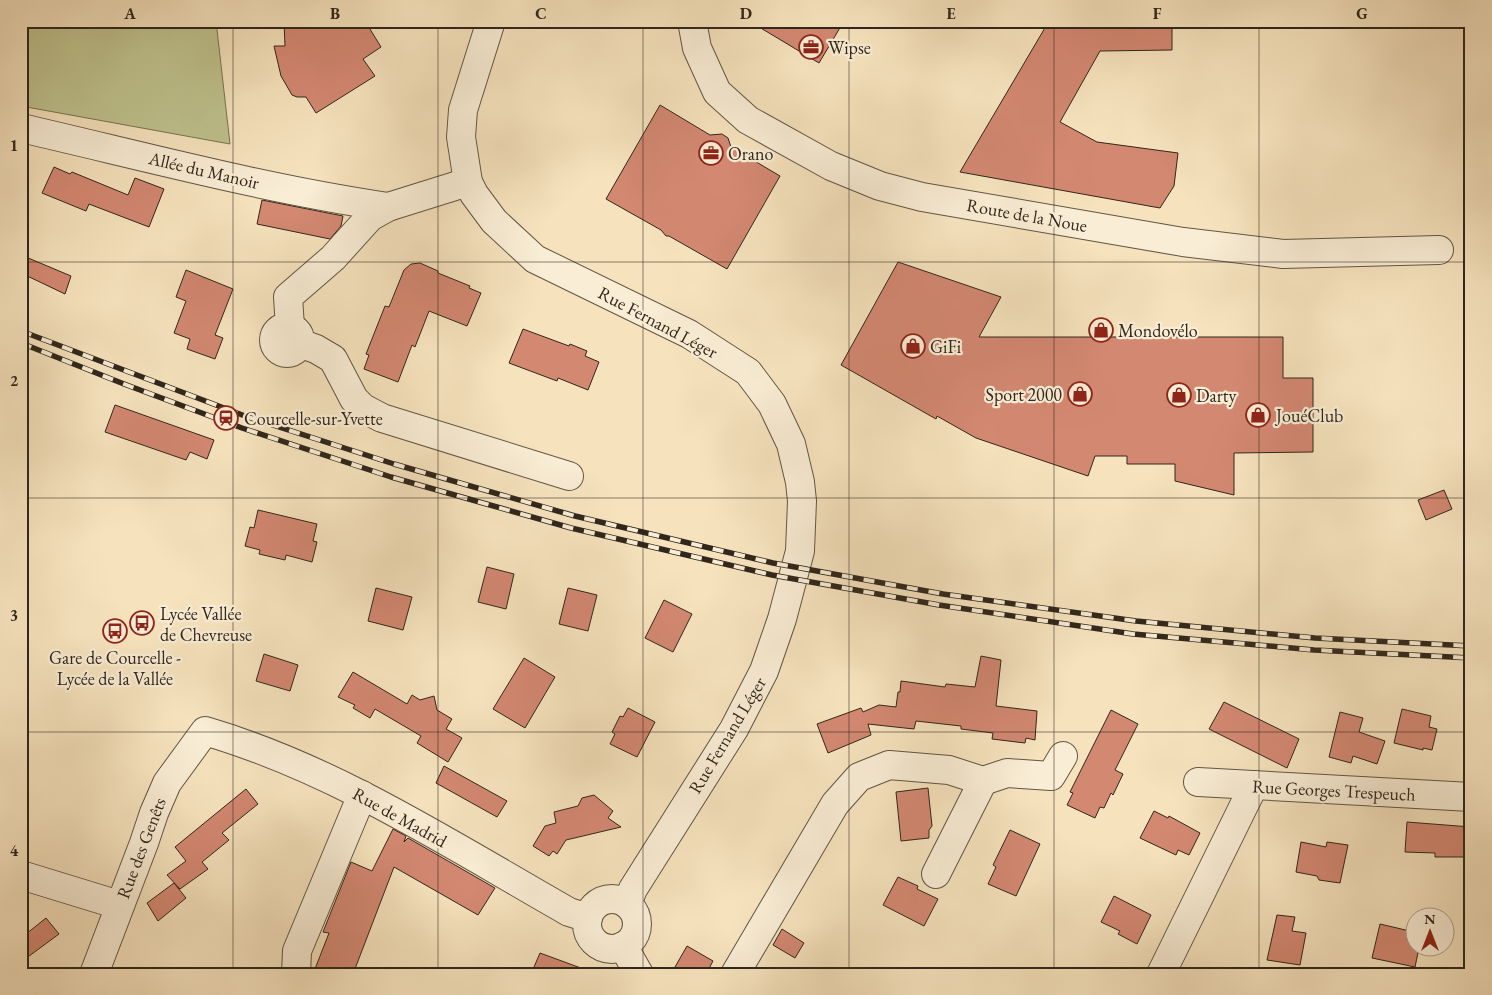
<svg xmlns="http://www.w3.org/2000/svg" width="1492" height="995" font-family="'EB Garamond',serif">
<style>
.green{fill:#bfc38f;stroke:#787454}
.building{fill:#d38872;stroke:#30261a}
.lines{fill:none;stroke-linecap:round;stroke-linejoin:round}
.minor-casing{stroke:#625543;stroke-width:30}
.minor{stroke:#f9edd5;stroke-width:28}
.rail-casing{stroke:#30261a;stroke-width:5.5}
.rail{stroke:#f9edd5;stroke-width:4;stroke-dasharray:11;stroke-linecap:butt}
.grid{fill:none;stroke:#30261a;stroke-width:1;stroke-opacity:0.55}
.labels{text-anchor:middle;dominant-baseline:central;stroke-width:4.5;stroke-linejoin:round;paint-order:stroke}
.poi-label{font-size:18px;fill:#30261a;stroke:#f9edd5;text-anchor:start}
.street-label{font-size:18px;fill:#30261a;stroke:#f9edd5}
.neatline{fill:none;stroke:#30261a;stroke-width:2}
.grid-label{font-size:16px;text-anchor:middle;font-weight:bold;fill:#30261a}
</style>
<rect width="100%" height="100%" fill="#f6e3be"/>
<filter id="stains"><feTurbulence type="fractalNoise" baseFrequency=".004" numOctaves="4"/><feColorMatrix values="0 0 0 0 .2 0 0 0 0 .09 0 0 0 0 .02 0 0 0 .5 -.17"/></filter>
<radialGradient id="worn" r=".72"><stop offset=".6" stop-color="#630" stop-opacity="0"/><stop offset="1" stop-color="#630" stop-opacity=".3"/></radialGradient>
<polygon class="green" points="21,21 216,21 230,144 21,106"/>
<g class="building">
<polygon points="284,21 365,21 381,47 363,59 375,76 316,113 306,97 297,97 292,95 281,76 274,46 285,46"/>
<polygon points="749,21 844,21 819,63"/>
<polygon points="1049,21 1172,21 1172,50 1100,51 1060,122 1097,142 1178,153 1174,186 1160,208 960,172"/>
<polygon points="660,105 710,135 722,134 728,138 731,147 780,176 727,269 669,236 666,236 661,230 606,199"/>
<polygon points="54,167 70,174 72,172 128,195 135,178 164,189 149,227 89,204 86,211 42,193"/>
<polygon points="262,200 343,216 341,226 330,239 257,224"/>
<polygon points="21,255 71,276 65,294 21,273"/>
<polygon points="898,262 1001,297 979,337 1283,337 1283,378 1313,378 1313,452 1234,453 1234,495 1175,481 1175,464 1127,464 1127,456 1095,456 1088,476 976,438 937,416 936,419 841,365"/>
<polygon points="420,263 438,271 438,273 470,286 469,288 481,293 467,326 429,311 415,347 412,345 398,382 364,369 369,355 366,354 385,306 389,307 404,270 411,264"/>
<polygon points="186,270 233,289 215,335 223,338 215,359 187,349 190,339 174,333 186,301 176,297"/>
<polygon points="523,329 569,346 570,344 587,351 585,356 599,362 588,390 558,378 557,381 509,363"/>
<polygon points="115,405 214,440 207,459 190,452 186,460 105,432"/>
<polygon points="1444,490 1452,509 1426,520 1418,500"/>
<polygon points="258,510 317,524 313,541 317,542 312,562 286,555 285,560 259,554 260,550 245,546 250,527 254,528"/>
<polygon points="487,567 514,574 506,609 478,602"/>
<polygon points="376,588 412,597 403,630 368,621"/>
<polygon points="568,588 597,595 588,631 559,624"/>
<polygon points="664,600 692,614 673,652 645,638"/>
<polygon points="264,654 298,665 290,691 256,681"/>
<polygon points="981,656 1001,660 996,706 1037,711 1035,740 1026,738 1025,743 992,739 993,733 961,729 961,726 916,721 914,729 868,724 871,735 828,753 817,724 861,708 863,712 879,705 896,707 898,692 900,692 901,681 945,687 946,684 975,687"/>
<polygon points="524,658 555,677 525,728 493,709"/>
<polygon points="353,672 407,704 412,695 420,700 434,696 437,710 452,719 446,729 462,738 448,762 417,743 421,736 375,709 370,718 353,708 355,705 338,697"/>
<polygon points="1224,702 1299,739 1287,768 1209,729"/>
<polygon points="628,708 655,722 637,757 610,744 615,734 612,732 620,716 623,717"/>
<polygon points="1402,709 1431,716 1429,727 1437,729 1432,750 1423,748 1423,750 1394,743"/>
<polygon points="1111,710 1138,724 1115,770 1123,774 1113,795 1111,793 1104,808 1100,807 1095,818 1067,805 1073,793 1070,792"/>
<polygon points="1340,712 1363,718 1359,732 1385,741 1377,764 1353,756 1351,763 1329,757"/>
<polygon points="444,766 507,801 497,817 436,783"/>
<polygon points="928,788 932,826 929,830 929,838 901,841 896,792"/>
<polygon points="246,789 258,804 222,833 229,840 202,862 208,869 180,889 167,875 186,861 175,847"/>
<polygon points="594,795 613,811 608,818 621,827 566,840 557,854 553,851 549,856 533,846 545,826 556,823 554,812 578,806 582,798"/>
<polygon points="1154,811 1168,818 1169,816 1200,833 1189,855 1178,850 1176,855 1140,838"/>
<polygon points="1407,822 1471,827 1471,857 1435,857 1435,853 1405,852"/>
<polygon points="393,829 406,836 404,842 408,838 495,888 478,915 394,867 353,974 313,974 329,933 323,932 351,862 372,871"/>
<polygon points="1010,830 1040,844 1016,896 988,884 996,867 993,865"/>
<polygon points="1301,842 1326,847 1327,842 1348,845 1340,883 1319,880 1317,876 1296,872"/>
<polygon points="898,877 918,886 917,889 938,899 924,926 883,905"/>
<polygon points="174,883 186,898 158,921 147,903"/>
<polygon points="1114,896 1151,915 1137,944 1118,934 1120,931 1101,922"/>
<polygon points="1277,915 1295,917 1292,931 1306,933 1300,965 1267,960"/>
<polygon points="46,918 59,934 21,962 21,938"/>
<polygon points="1380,924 1414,932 1414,948 1419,948 1415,967 1372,958"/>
<polygon points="782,929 804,943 795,958 773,945"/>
<polygon points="687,946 713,961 706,974 671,974"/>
<polygon points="540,953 589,971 589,974 531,974"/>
</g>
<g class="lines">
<g class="minor-casing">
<g id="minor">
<polyline points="491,21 463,110 461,137 468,182 474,194 494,221 535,259 689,334 748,372 772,404 791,444 800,482 802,501 800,551 782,619 764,671 734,729 633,889 627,904"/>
<polyline points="692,21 697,48 717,92 748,120 831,166 880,186 922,197 1183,242 1283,254 1439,250"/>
<path d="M21 128C143 156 265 189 388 207"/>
<polyline points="290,327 288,297 333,258 370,217 388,207 468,182"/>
<circle cx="287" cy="340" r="13"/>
<polyline points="299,343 316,349 333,359 354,399 363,408 382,418 569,476"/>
<polyline points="983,781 1007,773 1051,776 1063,756"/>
<polyline points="1198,782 1471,797"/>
<polyline points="21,875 119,905"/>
<circle cx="612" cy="924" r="25"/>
<polyline points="623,946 639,974"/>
<path d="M94 974 144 843 154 813 167 783 205 731C335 769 451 845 569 912L588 918"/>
<polyline points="296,974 297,951 362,795"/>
<polyline points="735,974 835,804 859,777 889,765 949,770 983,781 936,874"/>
<polyline points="1161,974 1254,785"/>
</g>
</g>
<use href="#minor" class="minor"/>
<g class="rail-casing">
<g id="rail">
<polyline points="21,331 245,416 394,464 575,516 773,563 943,594 1136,621 1315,638 1471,646"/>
<polyline points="21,343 124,384 242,428 391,477 571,528 772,575 939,605 1133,634 1314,650 1471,658"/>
</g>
</g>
<use href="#rail" class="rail"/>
</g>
<path class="grid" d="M233 21V974M438 21V974M643 21V974M849 21V974M1054 21V974M1259 21V974M21 262H1471M21 498H1471M21 732H1471"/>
<defs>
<g id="office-ring" transform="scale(1.25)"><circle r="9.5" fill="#f9edd5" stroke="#8f2418" stroke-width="1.5"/><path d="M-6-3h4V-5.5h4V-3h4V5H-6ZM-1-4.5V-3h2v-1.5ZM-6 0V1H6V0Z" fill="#8f2418"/></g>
<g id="shop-ring" transform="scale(1.25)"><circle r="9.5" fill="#f9edd5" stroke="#8f2418" stroke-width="1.5"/><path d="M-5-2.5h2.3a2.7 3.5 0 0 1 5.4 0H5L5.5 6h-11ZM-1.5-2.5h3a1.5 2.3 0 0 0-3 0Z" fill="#8f2418"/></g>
<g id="station-ring" transform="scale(1.25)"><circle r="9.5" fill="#f9edd5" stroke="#8f2418" stroke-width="1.5"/><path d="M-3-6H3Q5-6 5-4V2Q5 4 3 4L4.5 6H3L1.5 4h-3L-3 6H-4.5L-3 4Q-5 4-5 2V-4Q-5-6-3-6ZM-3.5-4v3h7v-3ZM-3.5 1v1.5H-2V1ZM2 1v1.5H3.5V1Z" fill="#8f2418"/></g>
<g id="bus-ring" transform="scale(1.25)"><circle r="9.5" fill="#f9edd5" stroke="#8f2418" stroke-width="1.5"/><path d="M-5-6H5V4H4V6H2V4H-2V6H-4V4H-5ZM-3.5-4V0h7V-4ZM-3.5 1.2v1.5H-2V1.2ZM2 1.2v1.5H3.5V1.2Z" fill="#8f2418"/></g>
</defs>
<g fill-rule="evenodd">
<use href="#office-ring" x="811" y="47"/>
<use href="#office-ring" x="711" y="153"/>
<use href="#shop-ring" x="1101" y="330"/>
<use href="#shop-ring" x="913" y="346"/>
<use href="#shop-ring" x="1080" y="394"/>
<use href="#shop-ring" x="1179" y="395"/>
<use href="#shop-ring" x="1258" y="415"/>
<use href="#station-ring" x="226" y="418"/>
<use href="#bus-ring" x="142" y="623"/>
<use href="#bus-ring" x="115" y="631"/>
</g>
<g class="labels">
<g class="poi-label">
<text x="828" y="47">Wipse</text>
<text x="728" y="153">Orano</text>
<text x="1118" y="330">Mondovélo</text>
<text x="930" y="346">GiFi</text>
<text x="1062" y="394" text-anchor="end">Sport 2000</text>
<text x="1196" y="395">Darty</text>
<text x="1276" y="415">JouéClub</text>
<text x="244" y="418">Courcelle-sur-Yvette</text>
<text x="160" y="613">Lycée Vallée<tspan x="160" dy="21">de Chevreuse</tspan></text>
<text x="115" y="657" text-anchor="middle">Gare de Courcelle -<tspan x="115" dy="21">Lycée de la Vallée</tspan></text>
</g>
<g class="street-label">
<text transform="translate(204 170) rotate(13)">Allée du Manoir</text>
<text transform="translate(1027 215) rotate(10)">Route de la Noue</text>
<text transform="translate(658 322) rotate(28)">Rue Fernand Léger</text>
<text transform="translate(727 735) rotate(-59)">Rue Fernand Léger</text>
<text transform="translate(1334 790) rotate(3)">Rue Georges Trespeuch</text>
<text transform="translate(400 817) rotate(29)">Rue de Madrid</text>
<text transform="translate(141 848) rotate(-69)">Rue des Genêts</text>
</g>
</g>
<rect width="1492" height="995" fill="none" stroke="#f6e3be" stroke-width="55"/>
<g transform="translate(1430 932)"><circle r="24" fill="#f9edd5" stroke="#a99d8a"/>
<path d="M0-4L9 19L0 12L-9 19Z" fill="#8f2418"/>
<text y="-8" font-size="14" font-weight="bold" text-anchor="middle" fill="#30261a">N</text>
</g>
<rect x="28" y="28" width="1436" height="940" class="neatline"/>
<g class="grid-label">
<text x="130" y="19">A</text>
<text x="335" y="19">B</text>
<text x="541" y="19">C</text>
<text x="746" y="19">D</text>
<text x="951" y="19">E</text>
<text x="1157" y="19">F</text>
<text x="1362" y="19">G</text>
<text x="14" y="151">1</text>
<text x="14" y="386">2</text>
<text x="14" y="621">3</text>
<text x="14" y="856">4</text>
</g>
<rect width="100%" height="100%" filter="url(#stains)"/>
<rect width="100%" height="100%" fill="url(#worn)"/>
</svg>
